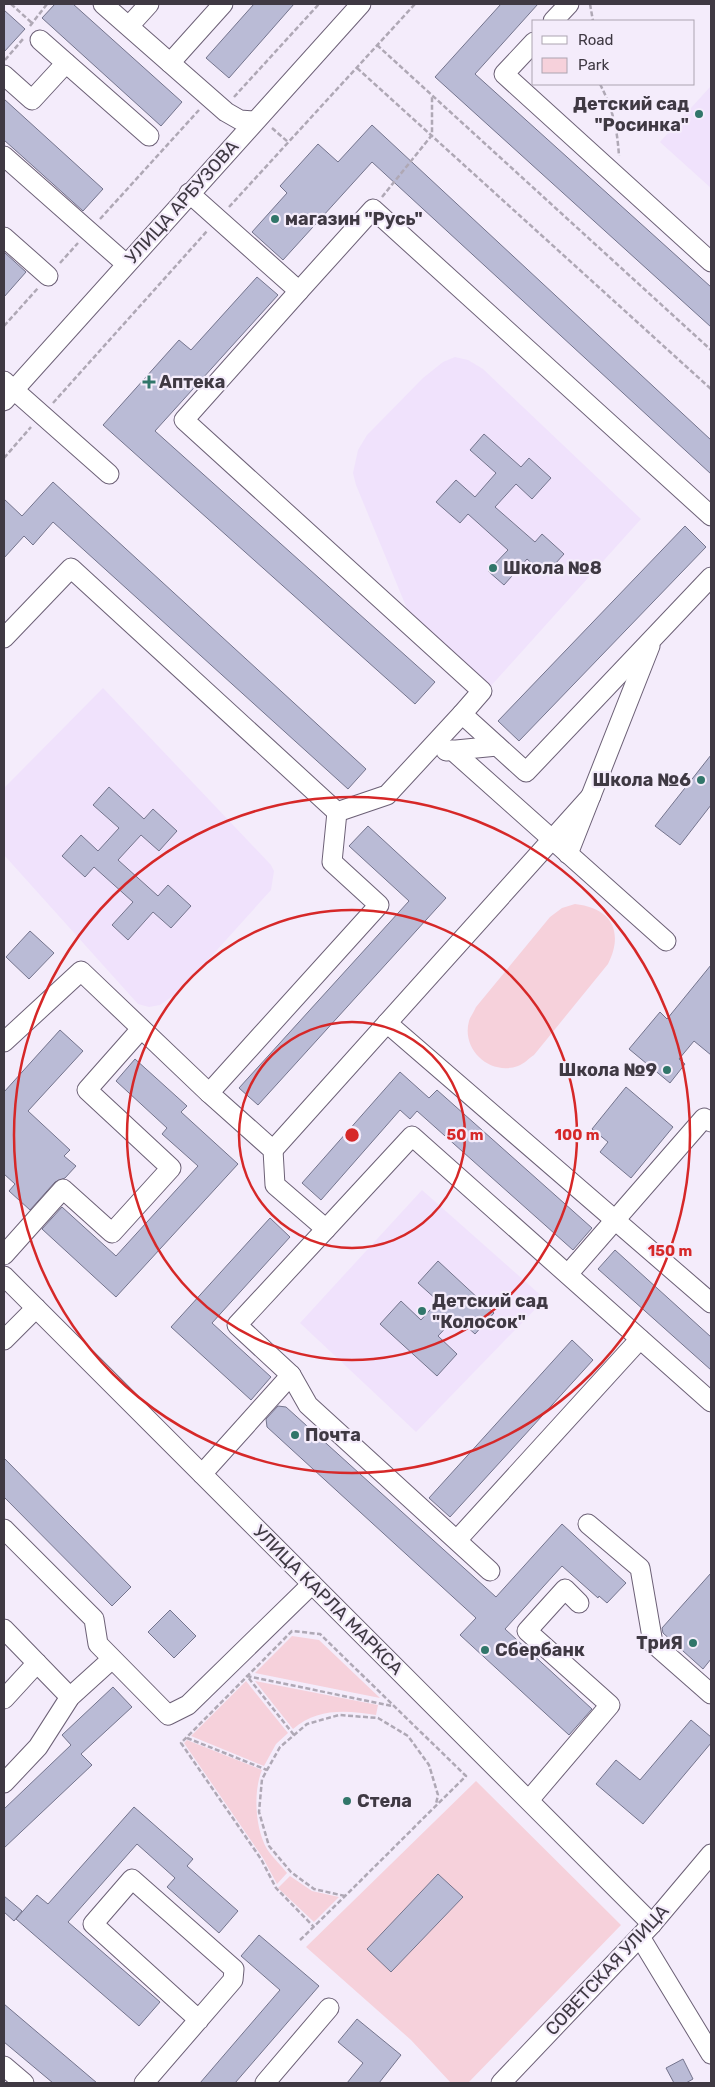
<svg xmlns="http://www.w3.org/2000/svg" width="715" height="2087" font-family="Rubik,sans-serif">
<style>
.built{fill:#f0e2fc}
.green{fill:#f6d1db}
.building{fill:#babbd6;stroke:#74748d}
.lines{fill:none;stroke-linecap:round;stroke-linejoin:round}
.minor-casing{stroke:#6c6076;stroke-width:21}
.path{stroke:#afa8b5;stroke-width:2.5;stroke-dasharray:5 2.5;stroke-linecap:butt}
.minor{stroke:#fff;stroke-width:19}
.ring{fill:none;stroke:#d62828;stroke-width:2.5}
.poi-dot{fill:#31766a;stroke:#f4ecfb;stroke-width:2}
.labels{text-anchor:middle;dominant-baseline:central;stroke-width:4.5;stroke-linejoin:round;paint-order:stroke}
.poi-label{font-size:18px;font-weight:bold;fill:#3f3943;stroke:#f4ecfb;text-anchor:start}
.street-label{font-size:18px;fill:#3f3943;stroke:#f4ecfb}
.centre{fill:#d62828;stroke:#f4ecfb;stroke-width:2.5}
.ring-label{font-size:15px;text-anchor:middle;font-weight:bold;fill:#d62828;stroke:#f4ecfb;stroke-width:4.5;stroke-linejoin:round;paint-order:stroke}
</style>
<rect width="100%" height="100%" fill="#f4ecfb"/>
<g class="built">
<polygon points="711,86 711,188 660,142"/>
<polygon points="455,357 468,360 483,369 641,519 489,688 410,616 356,485 353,473 358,450 367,435 423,378 443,362"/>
<polygon points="103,688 271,865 274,871 271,890 180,991 160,1005 149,1007 138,1004 4,855 4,788"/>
<polygon points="422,1190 545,1299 416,1432 300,1323"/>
</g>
<g class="green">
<path d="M575 904C612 908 624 932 608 964L534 1055C529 1058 524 1064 518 1066 490 1076 461 1050 469 1021 470 1017 474 1012 476 1007L550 917 562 908Z"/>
<polygon points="292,1636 319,1640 380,1698 255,1673"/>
<polygon points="246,1681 288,1733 276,1744 264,1766 191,1736"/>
<path d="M255 1681 378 1705 376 1715C346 1710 317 1708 293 1729Z"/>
<path d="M187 1740 262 1770C253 1791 255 1829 267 1849 272 1857 281 1865 287 1873L277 1884 263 1858 184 1743Z"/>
<polygon points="476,1781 621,1925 468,2083 451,2083 411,2040 306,1947"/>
<polygon points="290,1876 312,1891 339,1897 314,1922 278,1888"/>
</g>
<g class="building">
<polygon points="55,4 73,4 182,102 161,126 42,18"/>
<polygon points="254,4 294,4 229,78 206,58"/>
<polygon points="501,4 538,4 475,74 711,287 711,327 435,77"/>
<polygon points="4,10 25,29 4,52"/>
<polygon points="4,99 103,189 83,211 4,140"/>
<polygon points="372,125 711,440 711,474 372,162 283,260 252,232 287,193 280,186 318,144 338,162"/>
<polygon points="4,252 26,272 4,297"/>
<polygon points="257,277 278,295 155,431 435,682 415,704 103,425 179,340 191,350"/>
<polygon points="484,434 521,467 529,458 551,478 532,499 516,484 495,507 535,542 542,534 564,554 545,575 527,559 504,585 488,571 508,550 468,514 460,523 436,502 456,480 475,497 496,473 470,450"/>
<polygon points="53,482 366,769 348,789 53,522 33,545 24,536 4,558 4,499 22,516"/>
<polygon points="685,526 706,547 519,741 498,721"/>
<polygon points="711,755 711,805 680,845 655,826"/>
<polygon points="109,787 144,819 153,809 177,831 159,851 141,835 118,860 158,896 168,885 191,906 171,928 153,912 128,940 112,925 133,902 94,867 85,877 62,856 81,835 98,851 119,828 93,805"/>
<polygon points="368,826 446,898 258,1105 239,1088 409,901 349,846"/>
<polygon points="30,931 54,953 29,979 6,957"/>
<polygon points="711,965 711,1055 694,1041 679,1059 685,1064 670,1083 629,1049 660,1012 667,1019"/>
<polygon points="60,1030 83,1051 28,1111 70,1150 64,1156 76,1166 65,1178 55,1182 30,1210 9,1191 15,1184 4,1174 4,1092"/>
<polygon points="135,1059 187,1106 181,1112 238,1164 116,1297 42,1229 62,1207 116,1256 198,1166 162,1134 167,1128 116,1081"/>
<polygon points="400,1072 429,1098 437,1090 592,1228 573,1250 417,1111 410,1119 400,1110 321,1200 302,1183"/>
<polygon points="626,1087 673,1127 631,1178 600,1152 608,1142 592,1129"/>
<polygon points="270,1218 290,1237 212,1323 271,1377 251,1400 171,1327"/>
<polygon points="615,1250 711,1337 711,1370 598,1269"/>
<polygon points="438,1261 494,1313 475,1334 456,1317 438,1336 457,1354 437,1376 380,1324 401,1301 421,1320 438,1301 418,1283"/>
<polygon points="572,1340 593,1360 450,1517 429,1498"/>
<polygon points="278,1406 286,1407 496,1597 562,1524 626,1583 607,1603 599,1596 598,1598 562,1566 505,1629 592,1709 569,1735 460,1635 476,1618 267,1427 266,1419"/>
<polygon points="4,1458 131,1587 112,1606 4,1497"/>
<polygon points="711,1573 711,1659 703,1669 663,1633 662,1628"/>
<polygon points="170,1610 196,1636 174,1658 148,1632"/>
<polygon points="113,1687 132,1707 81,1754 92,1765 4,1848 4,1809 71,1745 62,1735"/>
<polygon points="691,1720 711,1737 711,1743 643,1824 596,1784 616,1760 640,1780"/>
<polygon points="134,1807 193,1859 187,1866 238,1911 219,1933 167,1887 175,1878 137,1844 68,1922 160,2002 139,2026 16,1919 37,1895 48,1904"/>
<polygon points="438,1874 463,1897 391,1972 367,1949"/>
<polygon points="4,1896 22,1911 14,1921 4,1912"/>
<polygon points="259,1935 319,1986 235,2083 200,2083 280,1990 241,1956"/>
<polygon points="4,2004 97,2083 53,2083 4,2042"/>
<polygon points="357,2019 401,2055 379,2083 347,2083 363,2063 338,2042"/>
<polygon points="683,2059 693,2079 686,2083 674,2083 666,2068"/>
</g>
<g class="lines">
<g class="minor-casing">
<g id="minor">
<polyline points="103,4 226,112 240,120 253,121"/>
<polyline points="553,21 569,4"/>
<polyline points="129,26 149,4"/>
<polyline points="40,40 149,136"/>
<polyline points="534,42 504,74 711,262"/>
<polyline points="170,63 223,4"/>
<polyline points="4,75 32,100 66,63"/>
<polyline points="4,156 126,264"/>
<polyline points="189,193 299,291 373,209 711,516"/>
<polyline points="4,237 48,276"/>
<polyline points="299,291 184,420 482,691 462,714 526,772 711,577"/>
<polyline points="4,381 109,474"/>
<polyline points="4,401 361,4"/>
<polyline points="4,638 71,568 337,812 387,795 462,714"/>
<polyline points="452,750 666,941"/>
<polyline points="446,751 497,746"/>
<polyline points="337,812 332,862 379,905 209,1093 273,1150 275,1185 326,1229 412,1136 711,1402"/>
<polyline points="568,854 650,646"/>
<polyline points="387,1023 711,1303"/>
<polyline points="4,1042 81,971 209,1093"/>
<polyline points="273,1150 591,796"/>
<polyline points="4,1255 63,1189 112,1233 171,1168 87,1090 141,1029"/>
<polyline points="568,1274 704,1118 711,1122"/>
<polyline points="4,1276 652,1924"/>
<polyline points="4,1340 36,1308"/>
<polyline points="291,1375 308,1405 490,1571"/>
<polyline points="202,1474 291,1375 237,1325 326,1229"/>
<polyline points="588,1524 640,1568 653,1643 711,1694"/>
<polyline points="4,1529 94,1619 98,1644 168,1715 188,1705 312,1584"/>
<polyline points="457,1540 640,1339"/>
<polyline points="4,1629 37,1663 4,1699"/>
<polyline points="37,1663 70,1697"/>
<polyline points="4,1783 38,1747 70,1697 112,1659"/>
<polyline points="529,1800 610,1705 527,1631 565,1589 579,1603"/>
<polyline points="640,1937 711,2054"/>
<polyline points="4,2066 24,2083"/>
<polyline points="144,2083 233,1980 234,1969 132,1879 93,1924 199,2020"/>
<polyline points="265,2083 329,2008"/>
<polyline points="501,2083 652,1924 711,1854"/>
</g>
</g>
<g class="path">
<polyline points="11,4 32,23"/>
<polyline points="590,4 593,21"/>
<polyline points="30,26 47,4"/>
<polyline points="377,45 711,350"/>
<polyline points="5,60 23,39"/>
<polyline points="357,68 711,389"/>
<path d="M600 84C613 110 617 127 619 156"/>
<polyline points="234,97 319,4"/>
<polyline points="272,128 288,142"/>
<polyline points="382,197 432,135 432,96"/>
<polyline points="229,207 415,4"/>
<polyline points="100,219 199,110"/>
<polyline points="60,263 78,243"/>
<polyline points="4,326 38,288"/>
<polyline points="53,403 208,230"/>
<polyline points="4,458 31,427"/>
<polyline points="294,1735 247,1676 392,1706"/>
<polyline points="187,1738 267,1770"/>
<polyline points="345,1896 314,1889 291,1872 269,1846 259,1812 262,1779 280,1747 307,1724 339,1715 378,1718 408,1736 429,1765 438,1795 436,1804"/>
<path d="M300 1940C356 1886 411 1830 466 1776L320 1634 292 1631 181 1743 261 1859 276 1888 314 1927"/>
</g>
<use href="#minor" class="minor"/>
</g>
<g class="ring">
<circle cx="352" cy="1135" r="113"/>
<circle cx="352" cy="1135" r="225"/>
<circle cx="352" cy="1135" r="338"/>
</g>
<g class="poi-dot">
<circle cx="699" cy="114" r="5"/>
<circle cx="275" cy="219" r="5"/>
<path d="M146.5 374.5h5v5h5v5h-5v5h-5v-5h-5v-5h5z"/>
<circle cx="493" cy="568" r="5"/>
<circle cx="701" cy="780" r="5"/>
<circle cx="667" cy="1070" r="5"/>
<circle cx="422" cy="1311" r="5"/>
<circle cx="295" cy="1435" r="5"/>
<circle cx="693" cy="1643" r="5"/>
<circle cx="485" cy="1650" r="5"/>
<circle cx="347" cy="1801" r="5"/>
</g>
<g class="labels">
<g class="poi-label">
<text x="689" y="104" text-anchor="end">Детский сад<tspan x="689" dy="21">"Росинка"</tspan></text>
<text x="285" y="219">магазин "Русь"</text>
<text x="159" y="382">Аптека</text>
<text x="503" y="568">Школа №8</text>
<text x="691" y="780" text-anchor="end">Школа №6</text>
<text x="657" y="1070" text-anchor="end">Школа №9</text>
<text x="432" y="1301">Детский сад<tspan x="432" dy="21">"Колосок"</tspan></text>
<text x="305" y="1435">Почта</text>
<text x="683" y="1643" text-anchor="end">ТриЯ</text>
<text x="495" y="1650">Сбербанк</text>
<text x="357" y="1801">Стела</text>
</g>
<g class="street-label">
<text transform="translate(182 202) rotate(-48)">УЛИЦА АРБУЗОВА</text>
<text transform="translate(328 1600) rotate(45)">УЛИЦА КАРЛА МАРКСА</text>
<text transform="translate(607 1970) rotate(-47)">СОВЕТСКАЯ УЛИЦА</text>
</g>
</g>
<circle cx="352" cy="1135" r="8" class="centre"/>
<g class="ring-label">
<text x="465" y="1140">50 m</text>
<text x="577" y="1140">100 m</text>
<text x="670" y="1256">150 m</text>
</g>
<rect width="715" height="2087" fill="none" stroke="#3f3943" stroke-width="10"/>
<rect x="532" y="20" width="162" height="65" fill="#f4ecfb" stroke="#aca4b1"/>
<rect x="542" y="36" width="25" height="8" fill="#ffffff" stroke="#aca4b1"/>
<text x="578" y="45" font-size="15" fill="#3f3943">Road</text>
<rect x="542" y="58" width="25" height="15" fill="#f6d1db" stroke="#aca4b1"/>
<text x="578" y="70" font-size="15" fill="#3f3943">Park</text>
</svg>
